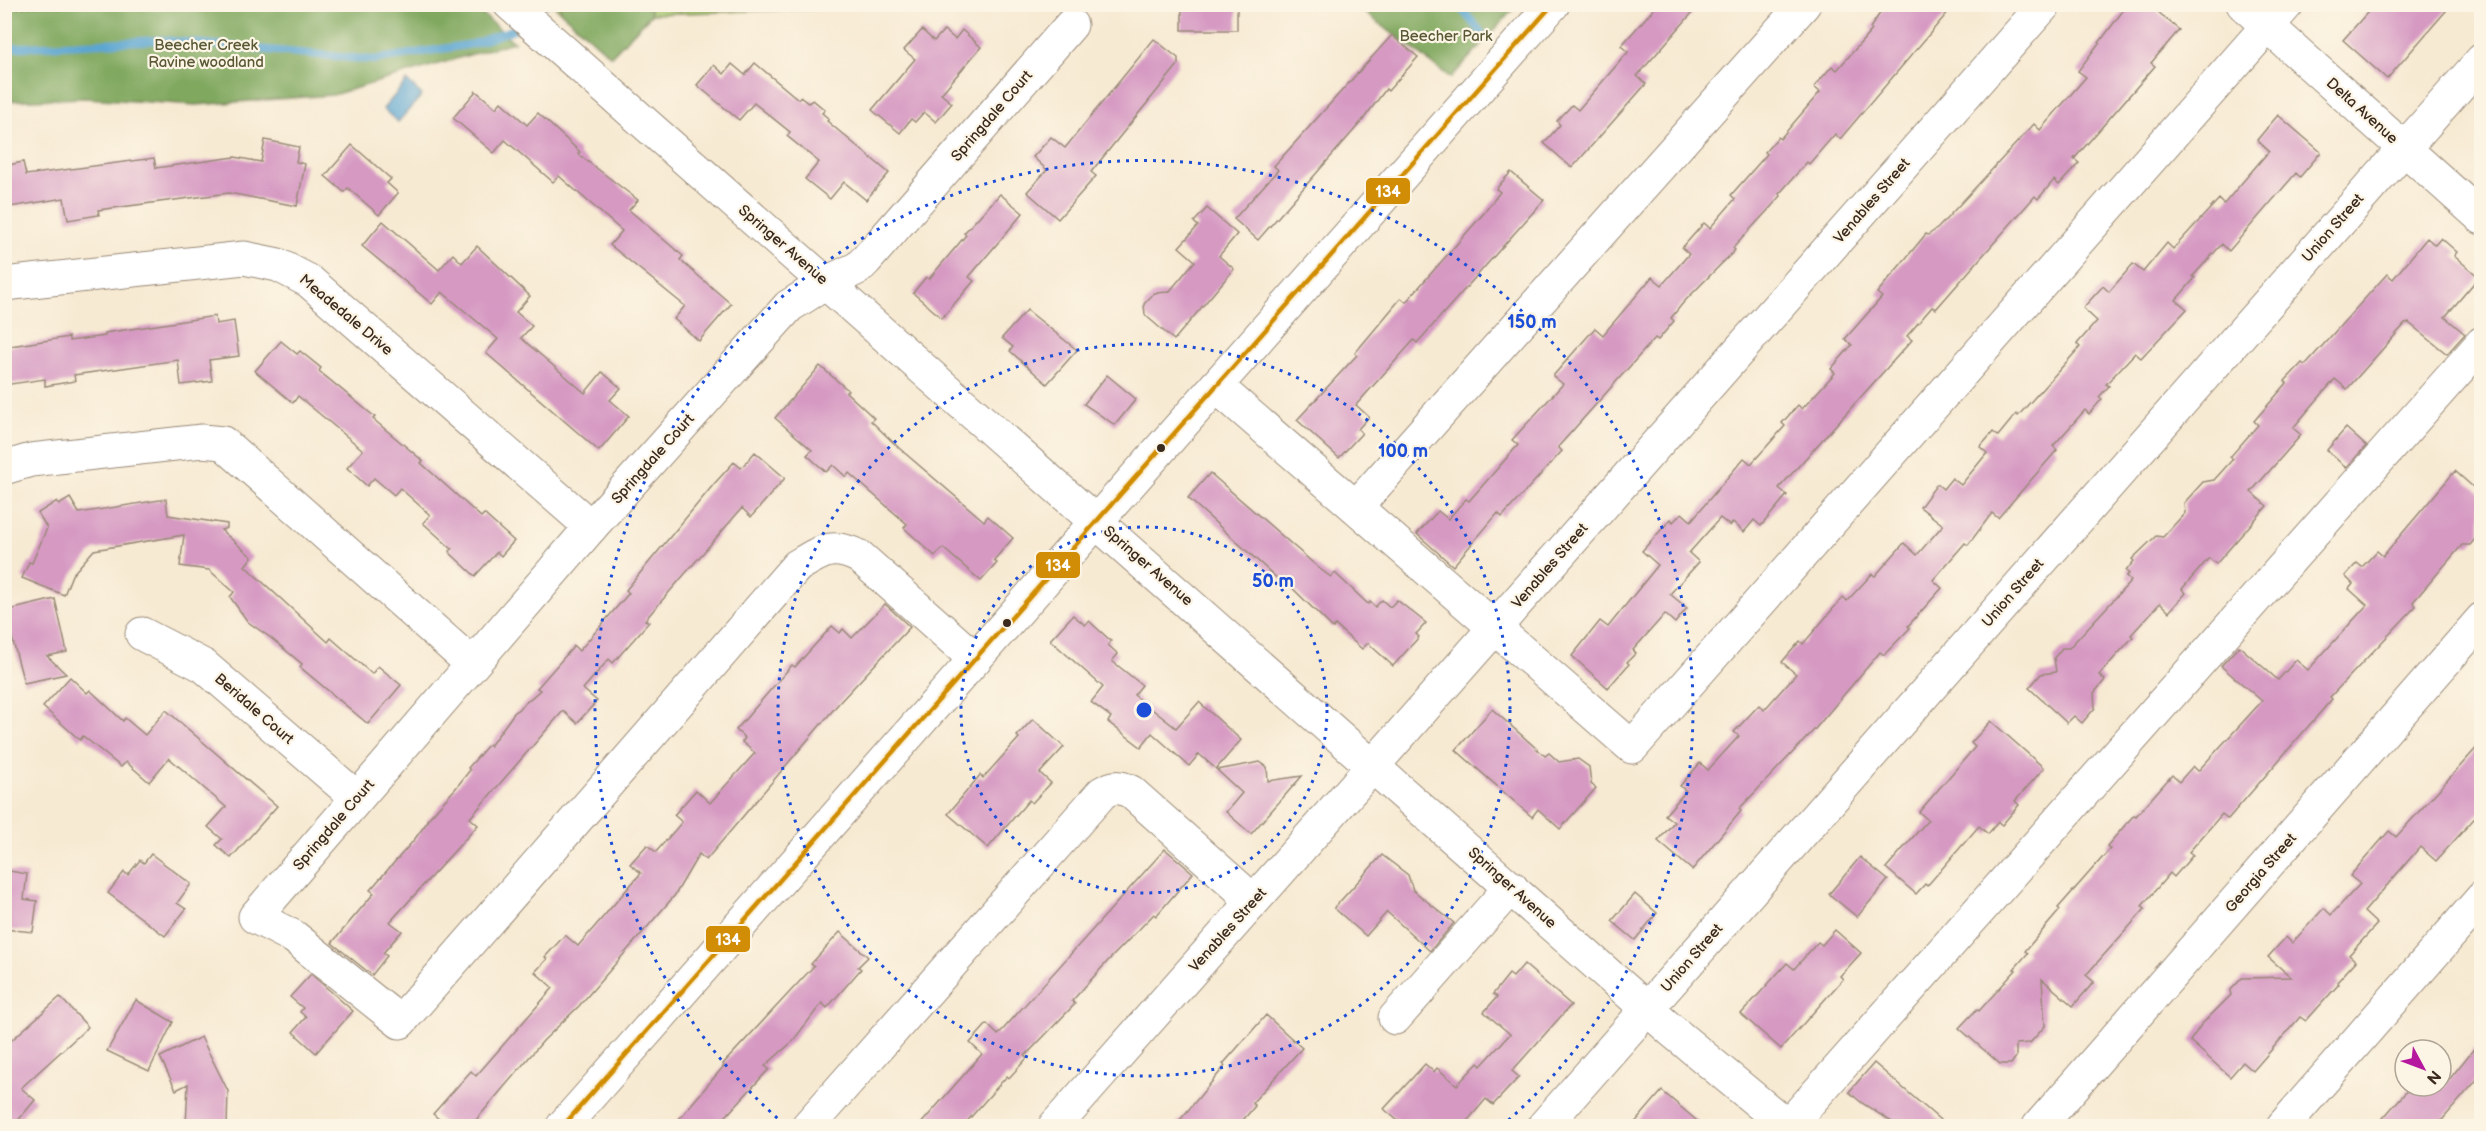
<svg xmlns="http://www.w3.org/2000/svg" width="2486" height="1131" font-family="'Balsamiq Sans',sans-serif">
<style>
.green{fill:#a0c26a;stroke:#6e7644;stroke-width:1.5}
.forest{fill:#80a85e;stroke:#5e693e;stroke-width:1.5}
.water{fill:#59a4d1;stroke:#4a6778;stroke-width:1.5}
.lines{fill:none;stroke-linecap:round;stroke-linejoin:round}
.stream{stroke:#59a4d1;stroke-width:8}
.building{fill:#d699c2}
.minor-casing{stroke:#998a78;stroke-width:35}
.path{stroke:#998a78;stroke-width:4;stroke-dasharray:1.5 4.5;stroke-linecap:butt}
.minor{stroke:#fff;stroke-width:33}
.bus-1-casing{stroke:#fcf5e5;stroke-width:9}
.bus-1{stroke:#d18d06;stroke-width:4.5}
.ring{fill:none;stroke:#1d4ed8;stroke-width:3;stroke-dasharray:3 6}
.bus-dot{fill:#3b2a1e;stroke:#fcf5e5;stroke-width:2}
.labels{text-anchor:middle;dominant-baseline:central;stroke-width:4.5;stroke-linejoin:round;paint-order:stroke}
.park-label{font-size:15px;fill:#595835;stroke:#fcf5e5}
.street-label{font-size:15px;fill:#3b2a1e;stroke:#fcf5e5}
.centre{fill:#1d4ed8;stroke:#fcf5e5;stroke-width:3}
.ring-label{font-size:18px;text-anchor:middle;font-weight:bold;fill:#1d4ed8;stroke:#fcf5e5;stroke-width:4.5;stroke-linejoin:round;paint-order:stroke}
.line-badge{stroke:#fcf5e5;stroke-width:2}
.badge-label{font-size:16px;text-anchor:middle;font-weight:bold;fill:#fff}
</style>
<rect width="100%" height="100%" fill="#fcf5e5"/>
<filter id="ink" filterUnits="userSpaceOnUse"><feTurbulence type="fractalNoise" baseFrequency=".0167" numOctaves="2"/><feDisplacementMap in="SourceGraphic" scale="12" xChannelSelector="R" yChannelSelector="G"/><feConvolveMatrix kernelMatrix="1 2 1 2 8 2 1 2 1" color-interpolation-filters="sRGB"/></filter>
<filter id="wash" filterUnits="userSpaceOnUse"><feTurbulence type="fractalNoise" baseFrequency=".008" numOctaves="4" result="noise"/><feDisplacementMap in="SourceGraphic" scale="24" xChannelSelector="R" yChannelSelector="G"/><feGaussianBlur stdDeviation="1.35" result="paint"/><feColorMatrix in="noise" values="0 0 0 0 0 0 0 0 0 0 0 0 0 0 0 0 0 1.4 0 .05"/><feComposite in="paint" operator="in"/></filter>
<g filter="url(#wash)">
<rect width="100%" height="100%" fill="#f7ead3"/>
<polygon class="green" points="553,5 857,5 816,9 652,14 611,56"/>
<g class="forest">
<polygon points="4,5 472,5 514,42 333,95 196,105 85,98 5,101"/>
<polygon points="559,5 649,5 651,14 611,56 562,13"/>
<polygon points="1355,5 1517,5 1451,78"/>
</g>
<polygon class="water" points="407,81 422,95 398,122 383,109"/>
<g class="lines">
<g class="stream">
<polyline points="1457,4 1483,34"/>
<polyline points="545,5 546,4"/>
<polyline points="4,48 162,40 373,60 473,44 523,26"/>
</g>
</g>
<g id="blocks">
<g class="building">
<rect x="1182" y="4" width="55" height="26"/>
<polygon points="1658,4 1700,4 1637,76 1646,84 1572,168 1544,143 1560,125 1557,121 1572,105 1578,110 1628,52 1621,46"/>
<polygon points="1894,4 1955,4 1840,139 1835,134 1809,164 1807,162 1779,194 1781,196 1733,248 1735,250 1683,303 1671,318 1674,321 1658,340 1655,338 1558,447 1562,451 1502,517 1498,513 1453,566 1417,534 1438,511 1448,519 1466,499 1469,501 1518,445 1512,440 1563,384 1553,376 1595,328 1603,335 1652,277 1662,285 1689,254 1682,248 1704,223 1710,228 1735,199 1731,195 1767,154 1765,152 1778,137 1780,139 1820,92 1814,87 1832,66 1837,70 1872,30 1870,28 1885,6"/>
<polygon points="2128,4 2149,4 2179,30 2151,63 2155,66 2074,159 2079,163 2059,185 2054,180 2038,199 2035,196 1936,309 1932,307 1907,336 1912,340 1779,488 1787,495 1761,526 1754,520 1744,532 1733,522 1730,526 1720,518 1689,553 1699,562 1670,594 1687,608 1675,623 1665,614 1633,650 1636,653 1627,662 1629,664 1608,688 1572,656 1600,621 1608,627 1658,565 1642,551 1671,519 1673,522 1682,513 1691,521 1744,458 1751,464 1785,426 1782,423 1798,405 1802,409 1835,373 1831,369 1852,345 1845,339 1882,297 1877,293 1926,234 1928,235 1938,228 2034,124 2040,130 2086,77 2078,71"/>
<polygon points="2375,4 2452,4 2387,79 2343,40"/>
<polygon points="922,30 934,41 944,30 955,39 962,30 981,47 941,94 952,103 936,122 924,112 915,122 911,119 900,133 872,110 915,59 904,50"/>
<polygon points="1392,35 1418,57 1388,91 1386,89 1362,121 1258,240 1234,219 1278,170 1274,166"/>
<polygon points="1154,39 1178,58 1178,65 1091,172 1096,176 1058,219 1027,192 1047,170 1033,157 1051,137 1065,148"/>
<polygon points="755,63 798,99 800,97 808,103 813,100 825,110 822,113 829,119 827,121 889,173 866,200 844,182 830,199 805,179 819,162 787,136 790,132 754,103 739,120 697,85 714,65 724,74 732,64 745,75"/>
<polygon points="476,91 496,108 501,102 527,125 538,113 580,152 578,154 638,200 629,210 683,256 680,260 731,304 699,341 674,319 685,306 610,245 622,231 559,176 553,182 505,140 494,153 453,118"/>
<polygon points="2278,115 2321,152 2300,177 2296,173 2229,251 2222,244 2193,276 2195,278 2176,300 2187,309 2141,358 2135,353 2106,384 2109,386 2099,397 2102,399 2089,414 2085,410 2053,446 2057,450 1998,518 1992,513 1968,545 1965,543 1933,580 1942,588 1908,626 1910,628 1884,655 1880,652 1815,729 1739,809 1741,811 1692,870 1658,841 1674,822 1665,815 1686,791 1680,786 1700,763 1708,770 1739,736 1734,732 1759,705 1764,710 1796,674 1782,662 1800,641 1803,644 1843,597 1847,601 1872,574 1875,576 1904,543 1917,555 1943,525 1920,507 1937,484 1943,489 1952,478 1961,485 1987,453 1980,447 1993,432 1998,436 2016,414 2018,416 2080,347 2077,344 2097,321 2083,308 2103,286 2109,292 2133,264 2143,272 2167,243 2173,249 2219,199 2224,204 2269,151 2257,140"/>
<polygon points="265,140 299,147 296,162 305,164 297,206 229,193 98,210 99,215 68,220 64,198 10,207 9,202 4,203 4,166 23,162 26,175 154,158 156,168 235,157 261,162"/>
<polygon points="352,145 391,179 387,183 398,193 379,215 348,188 344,192 325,176"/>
<polygon points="1511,172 1544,200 1417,343 1414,340 1356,405 1369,417 1358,429 1362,433 1339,458 1297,420 1357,355 1355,353 1401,298 1406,302 1484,213 1500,192 1496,189"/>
<polygon points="1000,194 1023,213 969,277 974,281 942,318 913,293 926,277 929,279 966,235 964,233"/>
<polygon points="1207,208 1237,234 1219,256 1234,269 1174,340 1145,315 1144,304 1154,293 1169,292 1195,261 1179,247 1198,226 1194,222"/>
<polygon points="383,221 439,270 453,254 462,263 477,246 530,296 516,312 532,326 521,338 585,393 602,372 621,388 610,400 629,416 599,451 486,353 498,339 442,292 432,304 362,246"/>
<polygon points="2427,238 2435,245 2441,238 2457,252 2454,256 2479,277 2445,317 2465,334 2447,354 2409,323 2405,324 2347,389 2335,379 2293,428 2301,435 2251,492 2267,506 2216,564 2209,558 2182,589 2186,593 2169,612 2160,603 2131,635 2133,637 2099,675 2105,680 2094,693 2095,708 2082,723 2074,716 2067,723 2029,688 2041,674 2056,672 2054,658 2062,648 2069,648 2131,581 2126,576 2129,574 2126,571 2134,561 2132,559 2156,536 2163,537 2185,513 2184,503 2203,482 2214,480 2233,459 2230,457 2258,425 2254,421 2287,383 2285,381 2302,363 2305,365 2387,274 2393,279"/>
<polygon points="1027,310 1077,350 1047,384 1010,351 1013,347 1002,338"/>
<polygon points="215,316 216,324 234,321 239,356 209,360 212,381 181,385 178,360 74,375 75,381 45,386 45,379 4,385 4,347 69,337 69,341 105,336 105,333"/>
<polygon points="281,341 297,354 300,351 321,368 319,371 375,417 373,419 423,461 421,463 481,517 484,514 514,541 501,556 497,552 475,576 449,552 452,549 423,523 430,515 400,488 394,495 374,478 367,486 347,468 363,450 298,396 293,403 255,371"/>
<polygon points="820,366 848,390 846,392 874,418 871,421 900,449 984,521 988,516 1013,538 994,560 997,563 981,581 943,548 935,556 904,528 907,524 849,473 846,477 833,465 826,472 807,455 812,450 775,418"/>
<polygon points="1107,375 1136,399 1115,425 1084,404"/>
<polygon points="2346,428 2366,446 2346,468 2327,450"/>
<polygon points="755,452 785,478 751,517 742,508 645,620 649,622 613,663 609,659 583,689 597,701 577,723 563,711 470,818 478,825 390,922 402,931 383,953 387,956 372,975 332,943 374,893 370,890 414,840 428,821 427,820 455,789 470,770 468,768 489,744 490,746 514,713 540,690 537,688 574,646 579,651 629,593 626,590 714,484 734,462 741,468"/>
<polygon points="2455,471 2481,494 2480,533 2470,545 2462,545 2413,602 2416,606 2330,697 2332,699 2228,819 2222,814 2189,852 2193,855 2174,877 2170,873 2142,906 2145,909 2086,975 2094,982 2073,1006 2042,979 2045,1026 2030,1043 2016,1044 2016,1057 2011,1064 2000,1064 1959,1028 1977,1009 1979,1011 2016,970 2014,969 2028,953 2025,951 2060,910 2058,908 2110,849 2107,846 2134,815 2136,816 2172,775 2179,782 2193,766 2198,771 2262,701 2221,666 2239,646 2278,680 2296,660 2308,670 2367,605 2349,589 2353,584 2345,576 2357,563 2362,567 2377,551 2383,556"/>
<polygon points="1210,473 1320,569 1331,577 1335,573 1368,604 1370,602 1375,607 1382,600 1390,607 1397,600 1426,623 1416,634 1419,637 1393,666 1368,643 1362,649 1335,625 1333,628 1281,577 1279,580 1188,498"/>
<polygon points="70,498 79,513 166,499 168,515 227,524 227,528 221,530 252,557 245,566 328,642 331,638 372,674 378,666 401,685 368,724 300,667 302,664 271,638 248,622 230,597 234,592 209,570 180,566 184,535 94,550 72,575 64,595 22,578 29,562 32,563 47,528 38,513 57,501 59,505"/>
<polygon points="55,599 67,652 47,656 66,674 24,683 5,611"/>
<polygon points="885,604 910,627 839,703 706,860 699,854 675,895 579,1006 543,1041 471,1126 447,1126 433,1114 471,1071 476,1076 553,988 535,972 547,959 545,957 565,935 578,946 641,873 630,864 647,845 656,852 682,822 674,815 696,790 710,803 755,753 742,742 745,738 736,730 792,665 795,667 832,626 840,633 843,629 852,638"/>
<polygon points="1073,615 1085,625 1089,621 1111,641 1108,645 1118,654 1112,661 1142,685 1134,695 1176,728 1199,702 1241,740 1216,769 1199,754 1189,766 1152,733 1141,747 1108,722 1111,717 1091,702 1103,687 1050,640"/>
<polygon points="70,677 87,693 90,690 123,721 125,718 145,735 166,710 277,806 231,858 216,845 222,839 208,827 226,807 169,758 149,782 126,762 121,767 83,736 80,740 43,707"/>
<polygon points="1492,709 1545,756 1549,753 1559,762 1578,759 1589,767 1591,784 1596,788 1560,829 1538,809 1532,817 1456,750"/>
<polygon points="1033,719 1064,747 1040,773 1051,783 1032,803 1029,800 988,848 948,814 980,775 983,778 1019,738 1017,736"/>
<polygon points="1991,721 2044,768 2015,801 2019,805 2002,825 1998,822 1988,834 1979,826 1927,886 1925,884 1916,894 1886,868 1928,820 1919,812 1975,747 1971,743"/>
<polygon points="2481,743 2481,811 2436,861 2420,847 2364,912 2377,924 2349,955 2356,961 2337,982 2339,984 2306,1021 2300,1017 2253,1071 2243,1062 2230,1077 2190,1041 2201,1025 2231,995 2230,991 2242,978 2291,977 2268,957 2286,937 2292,943 2324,908 2331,915 2360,884 2350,876 2389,831 2396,837"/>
<polygon points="1260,762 1267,767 1268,781 1302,776 1251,834 1226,812 1242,793 1217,770"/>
<polygon points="1165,849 1193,873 1156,916 1154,914 1106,963 1072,1001 1075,1004 1025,1056 1027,1058 1009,1078 1007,1076 963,1126 919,1126 982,1054 970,1043 987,1024 998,1035"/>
<polygon points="151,854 191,884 177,903 186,909 165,936 108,893 124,872 128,875 140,860 144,863"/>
<polygon points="1382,855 1408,875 1413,890 1454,923 1430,951 1387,912 1366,936 1334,908"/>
<polygon points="1860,857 1888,880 1857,917 1829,894"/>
<polygon points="4,870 27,874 24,899 37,901 33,932 4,929"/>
<polygon points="1635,894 1657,913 1635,940 1612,921"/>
<polygon points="1835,930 1861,953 1840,976 1843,979 1781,1049 1741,1014 1787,963 1794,969 1818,942 1822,945"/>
<polygon points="840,932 868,957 858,967 861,969 827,1008 822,1003 792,1042 765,1066 769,1069 717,1126 673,1126 724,1066 723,1064 814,966 811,964"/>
<polygon points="1524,964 1571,1005 1512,1071 1519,1077 1493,1105 1486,1099 1463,1126 1404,1126 1384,1109 1425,1064 1434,1072 1437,1068 1457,1085 1478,1063 1481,1066 1510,1034 1484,1012 1497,997 1493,994 1509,974 1513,977"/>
<polygon points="311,974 353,1011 316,1053 293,1032 306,1017 300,1012 303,1008 290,997"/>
<polygon points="60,997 88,1027 21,1088 35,1100 16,1123 4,1114 4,1047"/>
<polygon points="136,1000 173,1022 149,1071 107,1051"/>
<polygon points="1266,1015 1302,1048 1252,1103 1255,1106 1238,1126 1175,1126 1225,1066 1223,1064"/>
<polygon points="201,1037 228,1091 227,1126 186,1126 188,1084 176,1090 160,1057"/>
<polygon points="2481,1040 2481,1075 2437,1126 2376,1126 2411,1086 2444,1086"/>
<polygon points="1874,1063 1947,1126 1898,1126 1862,1103 1849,1092"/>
<polygon points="1662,1091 1703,1126 1632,1126"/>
</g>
</g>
</g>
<g filter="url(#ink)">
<use href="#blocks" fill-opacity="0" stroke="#998a78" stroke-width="1.5"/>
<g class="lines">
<g class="minor-casing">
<g id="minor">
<polyline points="510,4 1671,1030 1787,1126"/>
<polyline points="2243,4 2482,218"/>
<polyline points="4,284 244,258 278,265 309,281 591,527"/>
<polyline points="1216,386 1632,747 2287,4"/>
<polyline points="4,468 31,460 202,441 223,443 472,664"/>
<polyline points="1356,507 1804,4"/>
<polyline points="142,634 204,666 357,798"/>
<path d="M975 659 860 557C832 543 822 551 797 566L400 1022 294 937 255 917 591 527 789 306 826 283 858 268 866 260 1071 25"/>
<polyline points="1395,1018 1511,887"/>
<polyline points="563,1126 1553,4"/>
<path d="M808 1126 1102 793C1113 786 1119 786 1131 792L1239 888 1250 905"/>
<polyline points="1055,1126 2045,4"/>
<polyline points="1544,1126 2482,60"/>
<polyline points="1788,1126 2482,343"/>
<polyline points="2039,1126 2482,619"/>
<polyline points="2283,1126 2482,898"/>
</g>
</g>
<polyline class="path" points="4,9 73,4"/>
<use href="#minor" class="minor"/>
<g class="bus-1-casing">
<polyline id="bus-1" points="563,1126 1553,4"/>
</g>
<use href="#bus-1" class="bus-1"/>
</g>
</g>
<g class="ring">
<circle cx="1144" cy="710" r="183"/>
<circle cx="1144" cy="710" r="366"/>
<path d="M784 1124A549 549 0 1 1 1504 1124"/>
</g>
<g class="bus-dot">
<circle cx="1161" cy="448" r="5"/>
<circle cx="1007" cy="623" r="5"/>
</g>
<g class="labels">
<g class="park-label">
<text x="1446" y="36">Beecher Park</text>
<text x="206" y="45">Beecher Creek<tspan x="206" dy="17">Ravine woodland</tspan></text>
</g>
<g class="street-label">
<text transform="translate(2362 111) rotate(42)">Delta Avenue</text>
<text transform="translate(992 116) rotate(-49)">Springdale Court</text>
<text transform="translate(1872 201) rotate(-49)">Venables Street</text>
<text transform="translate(2333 228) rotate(-49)">Union Street</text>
<text transform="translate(783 245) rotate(41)">Springer Avenue</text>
<text transform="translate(346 315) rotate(40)">Meadedale Drive</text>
<text transform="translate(653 459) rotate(-48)">Springdale Court</text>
<text transform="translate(1148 566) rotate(41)">Springer Avenue</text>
<text transform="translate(1550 566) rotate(-49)">Venables Street</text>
<text transform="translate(2013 593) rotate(-49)">Union Street</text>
<text transform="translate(254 709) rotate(41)">Beridale Court</text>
<text transform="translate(334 825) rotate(-49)">Springdale Court</text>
<text transform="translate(2261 873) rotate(-49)">Georgia Street</text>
<text transform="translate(1512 888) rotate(42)">Springer Avenue</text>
<text transform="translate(1228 930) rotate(-48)">Venables Street</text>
<text transform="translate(1692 958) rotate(-49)">Union Street</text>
</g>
</g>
<circle cx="1144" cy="710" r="9" class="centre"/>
<g class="ring-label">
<text x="1532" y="328">150 m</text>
<text x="1403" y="457">100 m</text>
<text x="1273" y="587">50 m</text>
</g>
<g class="line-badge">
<rect x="1365" y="177" width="46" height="28" rx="6" fill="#d18d06"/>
<rect x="1035" y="551" width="46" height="28" rx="6" fill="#d18d06"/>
<rect x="705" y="925" width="46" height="28" rx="6" fill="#d18d06"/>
</g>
<g class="badge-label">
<text x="1388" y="197">134</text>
<text x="1058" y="571">134</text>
<text x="728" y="945">134</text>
</g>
<rect width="2486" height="1131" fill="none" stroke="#fcf5e5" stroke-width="24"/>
<g transform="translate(2423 1068) rotate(131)"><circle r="28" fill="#fcf5e5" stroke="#afa495" stroke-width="1.5"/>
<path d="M0-4.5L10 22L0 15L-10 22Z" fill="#b5179e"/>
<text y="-9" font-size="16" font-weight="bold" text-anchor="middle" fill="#3b2a1e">N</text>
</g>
</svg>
